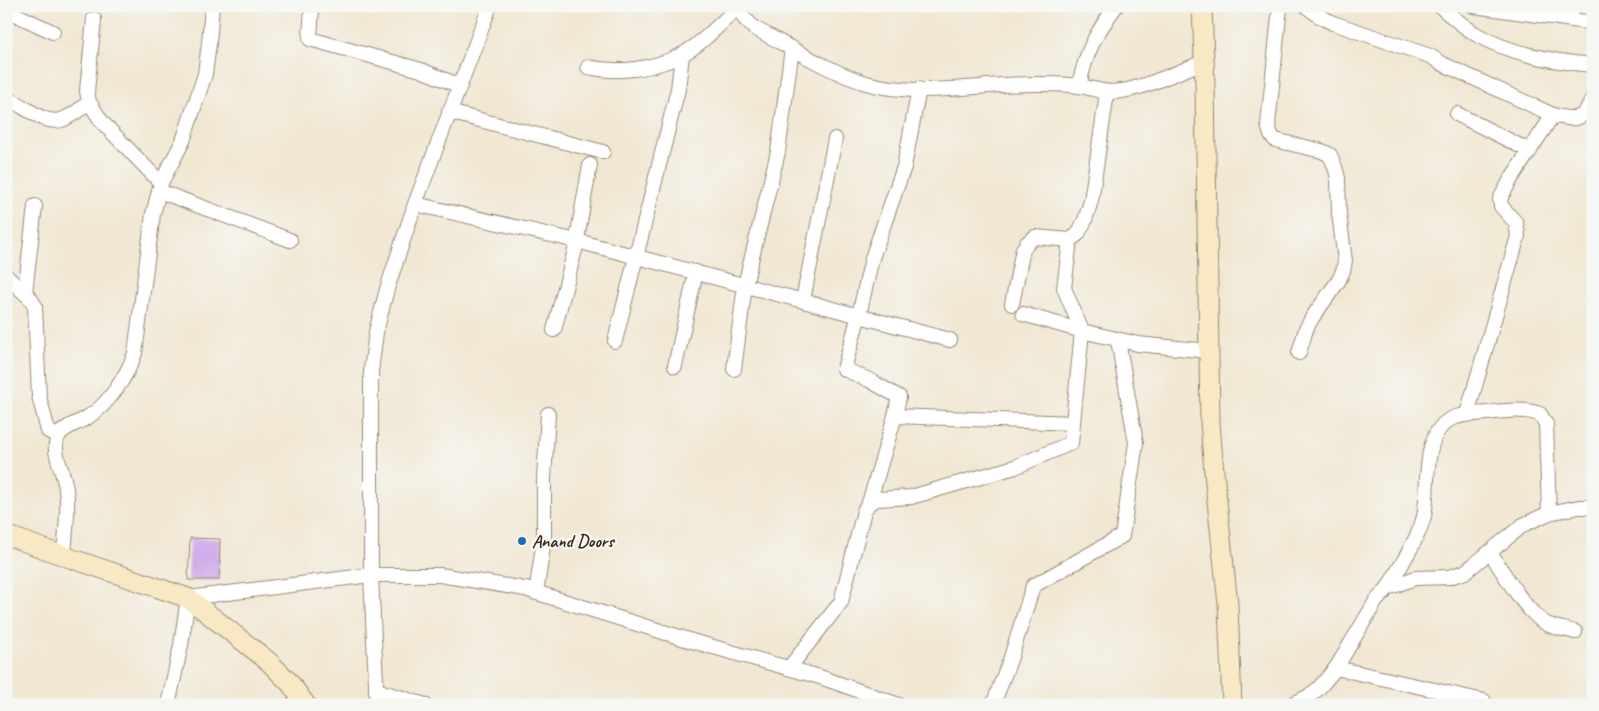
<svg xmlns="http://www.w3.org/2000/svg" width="1599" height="711" font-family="Caveat,sans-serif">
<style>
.building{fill:#cea6e9}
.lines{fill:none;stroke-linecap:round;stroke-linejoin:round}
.minor-casing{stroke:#968878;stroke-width:16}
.secondary-casing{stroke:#968878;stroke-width:21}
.minor{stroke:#fff;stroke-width:14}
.secondary{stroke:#f8e8c3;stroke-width:19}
.poi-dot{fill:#1f6fb2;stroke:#f6f6f2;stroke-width:2}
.labels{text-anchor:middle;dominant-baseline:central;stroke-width:5;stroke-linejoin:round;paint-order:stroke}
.poi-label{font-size:18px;font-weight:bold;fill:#3b2a1e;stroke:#f6f6f2;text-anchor:start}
</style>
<rect width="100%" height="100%" fill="#f6f6f2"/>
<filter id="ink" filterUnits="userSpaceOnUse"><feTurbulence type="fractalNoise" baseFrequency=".02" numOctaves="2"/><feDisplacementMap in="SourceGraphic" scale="10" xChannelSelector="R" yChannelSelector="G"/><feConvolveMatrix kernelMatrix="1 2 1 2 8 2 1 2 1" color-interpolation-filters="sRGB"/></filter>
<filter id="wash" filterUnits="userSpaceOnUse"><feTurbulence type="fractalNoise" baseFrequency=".0096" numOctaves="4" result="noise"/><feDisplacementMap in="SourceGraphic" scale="20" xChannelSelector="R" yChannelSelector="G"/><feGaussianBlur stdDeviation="1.12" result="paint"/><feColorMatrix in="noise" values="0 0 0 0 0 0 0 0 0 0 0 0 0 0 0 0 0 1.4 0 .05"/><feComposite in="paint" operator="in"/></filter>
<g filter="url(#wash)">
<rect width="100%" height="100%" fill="#f1e7d2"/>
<g id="blocks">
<polygon class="building" points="190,538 220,539 219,580 188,580"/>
</g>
</g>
<g filter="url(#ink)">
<use href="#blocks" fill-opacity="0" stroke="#968878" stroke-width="1"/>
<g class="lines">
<g class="minor-casing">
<g id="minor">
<polyline points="312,6 310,39 421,70 460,86"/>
<path d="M737 6 745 19 754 28C789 46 829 72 866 83 924 99 985 82 1044 84 1055 84 1066 84 1078 86 1096 88 1102 94 1122 91 1148 87 1179 71 1204 62"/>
<polyline points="1280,6 1268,125 1271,135 1275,140 1322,151 1330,155 1335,167 1338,178 1339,213 1345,261 1343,271 1339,280 1312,318 1306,329 1299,353"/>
<path d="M1306 6 1319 16 1333 23 1430 56 1443 64 1553 115C1576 121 1584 121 1593 97"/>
<path d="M1440 6C1451 16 1462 25 1474 33 1506 53 1555 62 1593 65"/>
<polyline points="1474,6 1593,23"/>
<polyline points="6,10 53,32"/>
<polyline points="94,19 87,91 89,102 102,122 161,183"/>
<polyline points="1570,20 1572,6"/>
<path d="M588 67C618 74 654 69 681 55 702 44 720 24 737 8"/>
<path d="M1079 86C1086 51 1095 35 1116 6"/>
<path d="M6 98C24 104 46 129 66 118 74 114 82 108 89 102"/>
<polyline points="449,112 603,152"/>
<polyline points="1457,114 1530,151"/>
<polyline points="159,191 290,240"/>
<polyline points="415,204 577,241 950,340"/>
<polyline points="6,276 30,298 35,306 39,396 48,431 58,436"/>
<polyline points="25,293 35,206"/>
<polyline points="803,300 835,139"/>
<polyline points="1012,304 1023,249 1027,243 1035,237 1070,240 1078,234 1085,220 1091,201 1107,93"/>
<polyline points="1023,314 1082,331 1138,344 1208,351"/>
<polyline points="554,330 575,250 590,165"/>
<polyline points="615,341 678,89 682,55"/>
<polyline points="675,366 696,272"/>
<polyline points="734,369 745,285 778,152 792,48"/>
<polyline points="1467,414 1518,236 1516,223 1501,206 1500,199 1511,179 1553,115"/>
<polyline points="895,416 1073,423"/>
<polyline points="869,503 895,416 899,397 869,380 844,369 859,315 872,258 904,167 919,89"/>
<path d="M1490 552C1503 572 1525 611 1545 623 1553 628 1565 629 1575 632"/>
<path d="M64 556C65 533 70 507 65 484 63 470 50 449 59 435 65 426 79 423 88 417 109 404 127 376 135 353L153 214 161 183 183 141 205 74 209 43 212 6"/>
<path d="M1388 588C1399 568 1419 538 1424 516 1430 488 1420 432 1453 418 1463 414 1475 414 1487 413 1505 411 1522 408 1540 414L1546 424 1549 513"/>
<polyline points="536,593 544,540 544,479 548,414"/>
<polyline points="789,668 841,602 864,511 869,503 877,499 911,497 1015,467 1071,443 1082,331 1064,288 1070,240"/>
<polyline points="1336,668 1484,701"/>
<polyline points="376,690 425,705"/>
<polyline points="168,705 181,645 188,598 371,575 440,575 525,589 692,641 820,677 899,705"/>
<polyline points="377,705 371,575 371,371 376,332 387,289 415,204 490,6"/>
<polyline points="993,705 1011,657 1033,586 1122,536 1136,443 1118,340"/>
<polyline points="1291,705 1309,696 1319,688 1336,668 1376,601 1388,588 1415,578 1449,577 1465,572 1523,525 1549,513 1579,507 1593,507"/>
</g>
</g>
<g class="secondary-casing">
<g id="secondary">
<polyline points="1202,6 1205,85 1210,422 1214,473 1228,604 1232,705"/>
<polyline points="6,535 64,556 188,598 268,661 290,683 306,705"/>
</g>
</g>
<use href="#minor" class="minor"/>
<use href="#secondary" class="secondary"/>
</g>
</g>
<circle class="poi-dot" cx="522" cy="541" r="5"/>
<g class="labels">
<g class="poi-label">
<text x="532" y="541">Anand Doors</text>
</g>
</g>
<rect width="1599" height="711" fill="none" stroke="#f6f6f2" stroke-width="25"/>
</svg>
